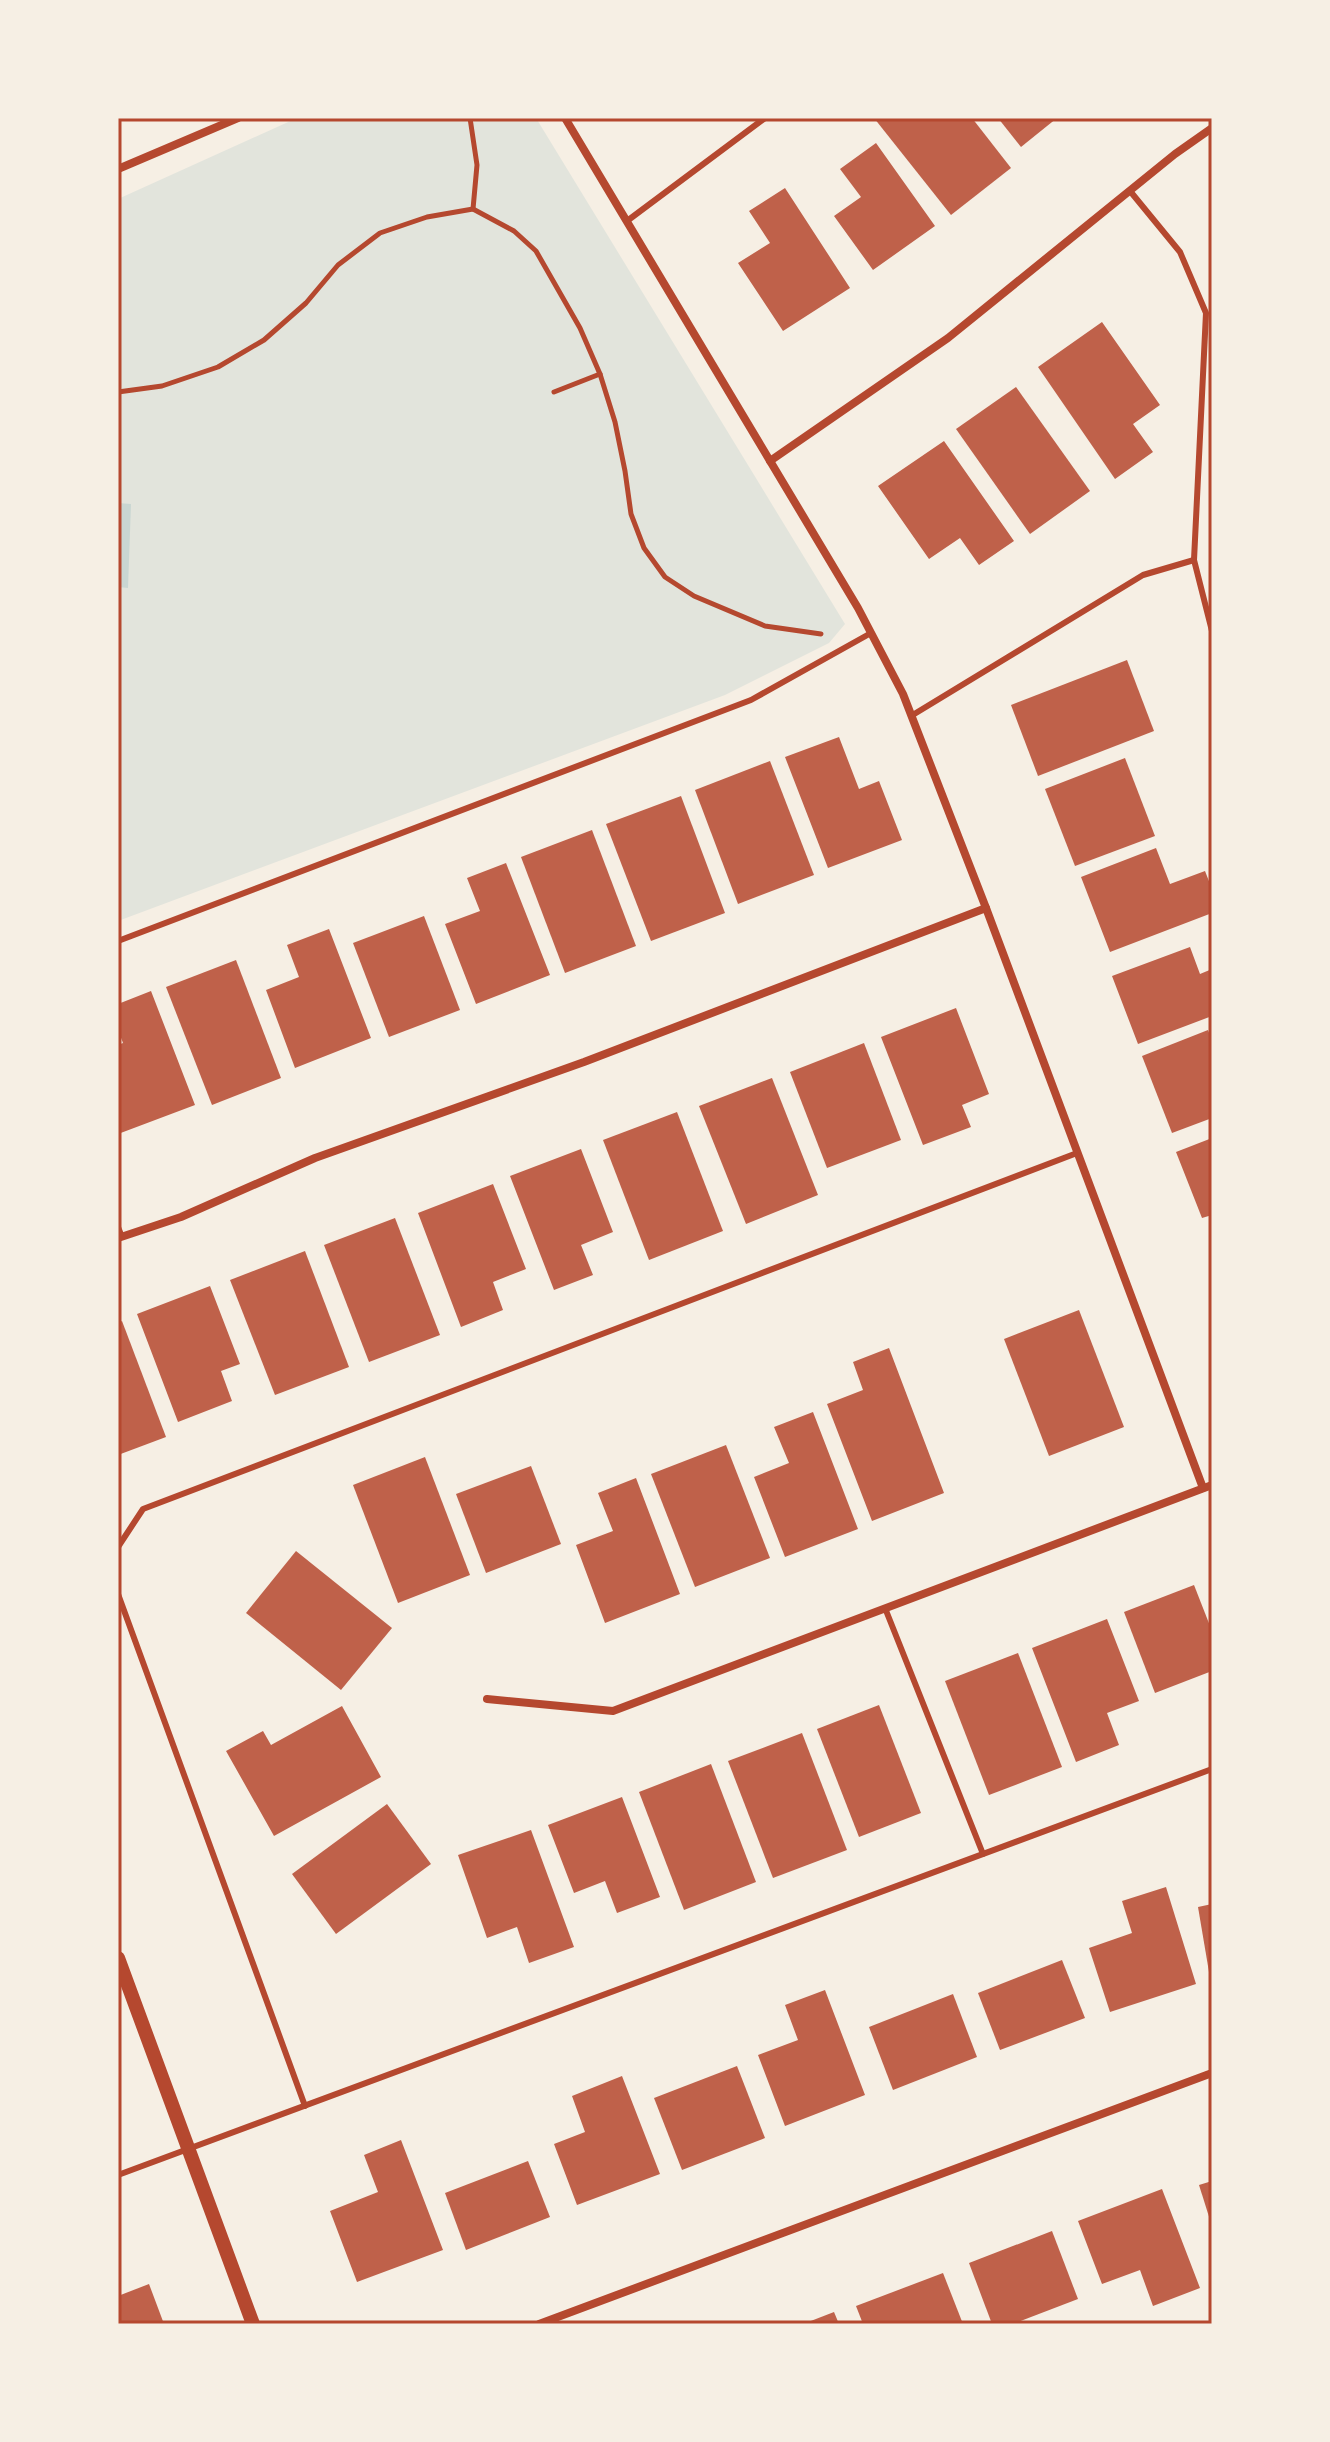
<svg xmlns="http://www.w3.org/2000/svg" width="1330" height="2442" font-family="'Archivo Narrow',sans-serif">
<style>
.green{fill:#e2e4dc}
.water{fill:#c9d6d2}
.building{fill:#bf614a}
.lines{fill:none;stroke-linecap:round;stroke-linejoin:round}
.path{stroke:#b5482f;stroke-width:5}
.service{stroke:#b5482f;stroke-width:6}
.minor{stroke:#b5482f;stroke-width:8}
.tertiary{stroke:#b5482f;stroke-width:14}
.neatline{fill:none;stroke:#b5482f;stroke-width:3}
</style>
<rect width="100%" height="100%" fill="#f6efe4"/>
<polygon class="green" points="297,118 536,118 845,624 829,643 725,695 118,921 118,199"/>
<polygon class="water" points="118,503 131,504 128,588 118,587"/>
<g class="building">
<polygon points="874,118 972,118 1011,168 951,215"/>
<polygon points="998,118 1057,118 1021,147"/>
<polygon points="876,143 935,226 873,270 834,216 861,197 840,169"/>
<polygon points="785,188 850,288 783,331 738,263 770,243 749,211"/>
<polygon points="1102,322 1160,405 1133,424 1153,452 1115,479 1038,367"/>
<polygon points="1016,387 1090,491 1030,534 956,429"/>
<polygon points="944,441 1014,541 979,565 960,538 929,559 878,486"/>
<polygon points="1127,660 1154,731 1038,776 1011,705"/>
<polygon points="839,737 859,789 879,781 902,840 828,868 785,757"/>
<polygon points="1125,758 1155,836 1075,866 1045,789"/>
<polygon points="770,761 814,875 738,904 695,790"/>
<polygon points="681,796 725,913 651,941 606,824"/>
<polygon points="592,830 636,946 565,973 521,857"/>
<polygon points="1156,848 1170,884 1205,871 1212,889 1212,913 1110,952 1081,877"/>
<polygon points="506,863 550,975 476,1004 445,924 480,911 467,878"/>
<polygon points="424,916 460,1010 389,1037 353,943"/>
<polygon points="329,929 371,1038 295,1068 266,990 299,977 287,945"/>
<polygon points="1190,947 1200,974 1212,969 1212,1016 1138,1044 1112,976"/>
<polygon points="236,960 281,1078 212,1105 166,987"/>
<polygon points="151,991 195,1105 118,1134 118,1045 123,1043 118,1030 118,1004"/>
<polygon points="956,1008 989,1094 962,1105 971,1127 923,1145 881,1037"/>
<polygon points="1208,1030 1212,1041 1212,1118 1172,1133 1142,1056"/>
<polygon points="864,1043 901,1140 827,1168 790,1072"/>
<polygon points="772,1078 818,1195 746,1224 699,1106"/>
<polygon points="677,1112 723,1231 649,1260 603,1140"/>
<polygon points="1212,1138 1212,1215 1202,1218 1176,1152"/>
<polygon points="581,1149 613,1232 581,1245 593,1275 554,1290 510,1176"/>
<polygon points="493,1184 526,1269 493,1282 503,1310 461,1327 418,1213"/>
<polygon points="395,1218 440,1335 369,1362 324,1245"/>
<polygon points="305,1251 349,1367 275,1395 230,1280"/>
<polygon points="210,1286 240,1364 221,1371 232,1401 178,1422 137,1314"/>
<polygon points="1079,1310 1124,1427 1049,1456 1004,1339"/>
<polygon points="122,1321 166,1437 118,1455 118,1323"/>
<polygon points="889,1348 944,1493 872,1521 827,1404 863,1390 853,1362"/>
<polygon points="813,1412 858,1529 785,1557 754,1477 789,1463 774,1427"/>
<polygon points="726,1445 770,1558 695,1587 651,1474"/>
<polygon points="425,1457 470,1575 398,1603 353,1485"/>
<polygon points="531,1466 561,1544 486,1573 456,1494"/>
<polygon points="636,1478 680,1594 605,1623 576,1545 613,1531 598,1493"/>
<polygon points="296,1551 392,1628 341,1690 246,1613"/>
<polygon points="1194,1585 1212,1631 1212,1671 1155,1693 1124,1612"/>
<polygon points="1107,1619 1139,1701 1107,1713 1119,1745 1076,1762 1032,1648"/>
<polygon points="1018,1653 1062,1767 989,1795 945,1681"/>
<polygon points="879,1705 921,1813 859,1837 817,1729"/>
<polygon points="342,1706 381,1777 274,1836 226,1751 263,1731 271,1745"/>
<polygon points="802,1733 847,1850 773,1878 728,1761"/>
<polygon points="711,1764 756,1882 684,1910 639,1792"/>
<polygon points="622,1797 660,1897 617,1913 605,1881 574,1893 548,1825"/>
<polygon points="387,1804 431,1864 336,1934 292,1874"/>
<polygon points="531,1830 574,1947 529,1963 517,1927 487,1938 458,1855"/>
<polygon points="1166,1887 1196,1984 1110,2012 1089,1948 1132,1933 1122,1901"/>
<polygon points="1212,1904 1212,1971 1209,1972 1198,1907"/>
<polygon points="1062,1960 1085,2018 1000,2050 978,1993"/>
<polygon points="825,1990 865,2095 785,2126 758,2055 798,2040 785,2005"/>
<polygon points="953,1994 977,2057 893,2090 869,2027"/>
<polygon points="737,2066 765,2138 682,2170 654,2098"/>
<polygon points="622,2076 660,2174 577,2205 554,2144 585,2132 572,2096"/>
<polygon points="401,2140 443,2250 357,2282 330,2211 378,2192 364,2155"/>
<polygon points="528,2161 550,2217 466,2250 445,2193"/>
<polygon points="1212,2181 1212,2223 1211,2223 1199,2185"/>
<polygon points="1162,2189 1200,2288 1153,2306 1140,2270 1102,2284 1078,2221"/>
<polygon points="1052,2231 1078,2299 1013,2324 992,2324 969,2263"/>
<polygon points="943,2273 963,2324 863,2324 856,2306"/>
<polygon points="149,2284 164,2324 118,2324 118,2296"/>
<polygon points="834,2312 839,2324 803,2324"/>
</g>
<g class="lines">
<g class="path">
<polyline points="470,118 477,165 473,209"/>
<polyline points="118,392 162,386 218,367 264,340 306,303 338,265 380,233 427,217 473,209 514,231 536,251 580,328 600,374 615,422 625,471 631,514 644,548 665,577 694,596 765,626 821,634"/>
<polyline points="554,392 600,374"/>
</g>
<g class="service">
<polyline points="1130,191 1180,252 1206,313 1194,560 1212,631"/>
<polyline points="627,221 765,118"/>
<polyline points="911,716 1143,575 1194,560"/>
<polyline points="118,941 751,700 871,633"/>
<polyline points="118,1227 122,1237"/>
<polyline points="118,1547 143,1509 1077,1153"/>
<polyline points="118,1594 305,2106"/>
<polyline points="885,1608 983,1854"/>
<polyline points="118,2175 1212,1769"/>
</g>
<g class="minor">
<polyline points="565,118 858,608 903,694 986,908 1203,1488"/>
<polyline points="118,169 238,118"/>
<polyline points="770,461 948,338 1175,154 1212,128"/>
<polyline points="118,1238 181,1217 315,1158 584,1062 986,908"/>
<polyline points="487,1699 613,1711 1212,1485"/>
<polyline points="539,2324 1212,2073"/>
</g>
<polyline class="tertiary" points="118,1958 253,2324"/>
</g>
<rect width="1330" height="2442" fill="none" stroke="#f6efe4" stroke-width="240"/>
<rect x="120" y="120" width="1090" height="2202" class="neatline"/>
</svg>
